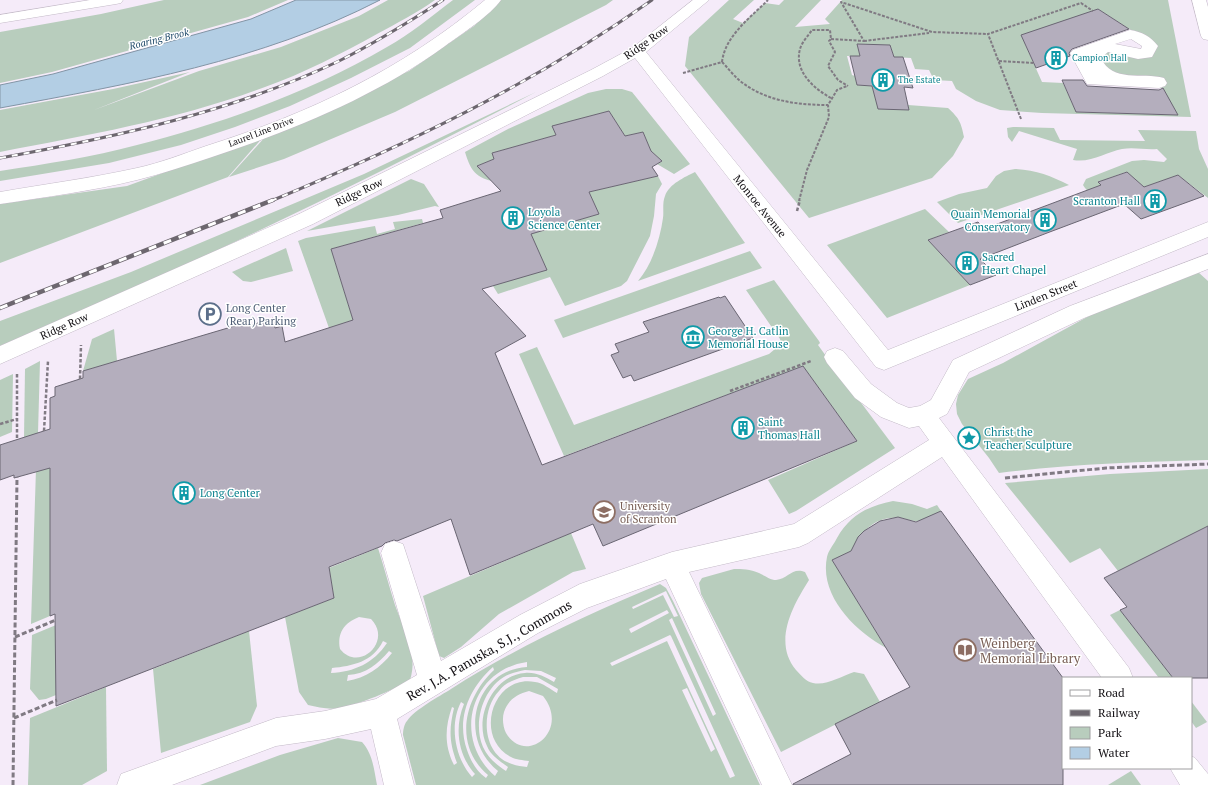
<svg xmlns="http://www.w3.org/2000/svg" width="1208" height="785" font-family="'PT Serif',serif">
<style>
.green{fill:#b8cdbd;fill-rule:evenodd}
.water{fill:#b3cee4;stroke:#8395a5}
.building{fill:#b4aebd;stroke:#6a6673}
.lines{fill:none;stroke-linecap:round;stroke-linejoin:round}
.minor-casing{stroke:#c3bac7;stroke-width:1}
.highway-casing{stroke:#c3bac7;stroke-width:1}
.path-far2{stroke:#807a83;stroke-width:2;stroke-dasharray:3 1.5;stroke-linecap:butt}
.path-far1{stroke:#807a83;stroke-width:2.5;stroke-dasharray:3.5 2;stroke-linecap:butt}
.path{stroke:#807a83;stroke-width:3;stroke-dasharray:5 2.5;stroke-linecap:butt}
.minor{fill:#fff;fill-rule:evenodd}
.highway{fill:#fff;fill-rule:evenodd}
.rail-far1-casing{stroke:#6d676f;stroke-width:3}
.rail-casing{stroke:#6d676f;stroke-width:4.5}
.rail-far1{stroke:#fff;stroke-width:2;stroke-dasharray:6;stroke-linecap:butt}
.rail{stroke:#fff;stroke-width:3;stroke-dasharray:8;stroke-linecap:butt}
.labels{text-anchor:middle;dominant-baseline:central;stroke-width:3;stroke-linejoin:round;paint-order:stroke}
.far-culture-label{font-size:9px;fill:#0d838f;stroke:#fff;text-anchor:start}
.far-street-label{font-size:9px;fill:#120f13;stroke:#fff}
.far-water-label{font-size:10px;font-style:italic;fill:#1c4767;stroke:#fff}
.street-label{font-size:11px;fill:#120f13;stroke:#fff}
.culture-label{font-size:11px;fill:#0d838f;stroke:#fff;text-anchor:start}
.service-label{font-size:11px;fill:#4e5e75;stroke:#fff;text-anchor:start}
.education-label{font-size:11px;fill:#785e54;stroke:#fff;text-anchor:start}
.near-education-label{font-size:13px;fill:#785e54;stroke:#fff;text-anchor:start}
.near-street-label{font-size:13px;fill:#120f13;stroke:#fff}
</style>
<rect width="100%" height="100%" fill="#f5ebf9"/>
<g class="green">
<polygon points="164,0 288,0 248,17 52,72 0,83 0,32 101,14"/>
<path d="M388 0H435C417 13 397 23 377 34 341 54 304 73 265 87 181 119 89 135 0 152V110L113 89 190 72 94 110 199 71 281 47 359 16Z"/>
<path d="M453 0H475L410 48 351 78 290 106 235 127 181 145 109 163 0 181V171C46 164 92 157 137 145 220 124 313 91 387 47 410 34 432 16 453 0Z"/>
<polygon points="500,0 613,0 606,5 395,112 284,159 229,177 266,136 409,71 474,26"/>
<path d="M729 0H754L733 19 743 23 765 3 779 5 784 0H821L795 27 830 24 825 19 842 0H1168L1191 117 1042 113 1000 110 976 101 956 89 952 81 934 80 929 70 915 69 911 58 894 57 890 45 857 44 860 56H847L852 75 855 76 857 85 872 86 909 110 908 105 948 108C959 118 961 122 964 137L953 156 932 178 809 218 685 66 689 37ZM1098 9 1134 32 1147 54 1099 51 1106 74 1159 83 1178 115 1076 112 1063 83 1042 82 1025 44Z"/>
<path d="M606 89H622L632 92 690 164 674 174 657 164 662 161 651 151 643 132 625 136 609 111 553 126 556 135 492 153 494 159 477 166 492 181C474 177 470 168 465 152L508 129 588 93Z"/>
<path d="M536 92C409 158 281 222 150 281 101 304 50 324 0 346V321L131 272 364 174Z"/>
<path d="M1013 127 1054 128 1060 140 1145 141 1138 130 1196 131 1199 149 1208 169V198L1178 175 1144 187 1126 172 1098 182 1127 207C1111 203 1092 200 1083 185L1086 179 1132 161 1144 160 1164 162 1167 159 1157 149C1145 150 1134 147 1122 149 1106 152 1092 163 1073 160L1077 149 1019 131 1012 142 1008 137 1007 128Z"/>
<polygon points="264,136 228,177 0,263 0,204 127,186"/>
<path d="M1015 169C1036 170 1051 176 1069 185L958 223 937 202 959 194 987 188 996 176 1004 171Z"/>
<path d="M695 172 745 243 638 281C652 265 660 239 663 218 664 212 662 203 665 196 669 184 685 177 695 172Z"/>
<polygon points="658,176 662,184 656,194 654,216 650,236 627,281 621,286 565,306 550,277 498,294 493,286 531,234 599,214 589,192"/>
<polygon points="411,179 424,184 439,207 435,206 398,215 307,231"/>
<polygon points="925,209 949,232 928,240 970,285 887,318 827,245"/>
<polygon points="422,219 423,223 331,249 353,320 329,328 298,241 306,238 375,226 377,234 395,229 393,222"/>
<polygon points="286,248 293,271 251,282 243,281 232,272"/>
<polygon points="750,251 762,268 563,338 554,320"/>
<path d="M1198 272 1208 281V460C1138 462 1068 464 999 473L989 458 962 424 957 414 956 404 958 395 968 379 1003 363 1098 311Z"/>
<polygon points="774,280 819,341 820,343 818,345 826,356 895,448 796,511 789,514 768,480 857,441 803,366 564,456 519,354 537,347 574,425 769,354 781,344 780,339 746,290"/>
<polygon points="114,329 117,361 83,371 92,339"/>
<polygon points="40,361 38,433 24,438 25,369"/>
<polygon points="13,374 12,432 0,437 0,380"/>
<polygon points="50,465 50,616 31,624 36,469"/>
<polygon points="1208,469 1208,526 1118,571 1100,548 1070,563 1005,483 1110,474"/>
<path d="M893 501 912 504 927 509 937 505 941 511C935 514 922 522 915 521 910 521 905 518 900 518 876 515 861 531 852 551L832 560 886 648C855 631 819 596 827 557 828 551 834 544 837 538 850 515 868 506 893 501Z"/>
<polygon points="571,533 586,569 573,572 499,614 461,647 444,658 439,656 423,596"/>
<path d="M378 548C384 567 389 586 395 605 403 628 419 654 410 680 394 690 358 705 339 708 329 710 318 707 308 705L299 692 285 617 334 598 329 568ZM359 617 371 619C393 641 359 673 340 649 337 633 344 623 359 617ZM383 641 387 643C374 663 354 672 331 673L332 668C352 666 373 662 383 641ZM389 651 392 653C380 668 366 678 347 681L348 675C366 674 378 664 389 651Z"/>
<path d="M734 569C742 569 750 569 759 573 764 575 770 580 776 580 788 579 792 567 805 572L809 580C792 607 773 642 796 670 801 675 806 682 813 683 826 686 842 676 854 672L864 674 880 702 781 752 701 594 699 583 702 578Z"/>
<path d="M660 584 666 588 673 601 760 785H416L403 735C403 731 404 724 407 721 414 710 440 696 451 689 517 647 588 614 660 584ZM666 591 678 616 674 617 663 595 633 609 632 607ZM667 610 669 613 631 633 629 629ZM672 618 716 714 713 716 669 620ZM670 635 671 636 735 776 730 778 667 641 612 666 610 663ZM527 662V667C474 670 457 738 498 771L495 776C452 739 470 670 527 662ZM493 667 494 670C464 698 453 745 488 775L486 778C476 771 471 761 467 750 456 719 469 688 493 667ZM525 670 541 671 556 678 554 682C545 677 536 672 525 673 493 675 473 718 487 746 491 756 500 761 508 767L506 771C497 765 488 758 483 747 472 722 484 684 510 674 515 672 520 671 525 670ZM523 677H537L558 689 557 693C550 689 543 683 535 682 493 674 473 737 511 757 516 760 523 760 529 761L527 767C522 766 517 766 512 764 482 755 480 711 499 691 505 683 513 680 523 677ZM687 688 715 749 711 752 682 690ZM529 691 543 696C571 731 525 766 506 733 503 727 502 718 504 712 508 700 517 694 529 691ZM461 702 464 704C454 728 458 755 475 774L472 777C455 758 449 725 461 702ZM452 707 454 708C449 729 449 742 457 763L454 765C444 745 445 727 452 707Z"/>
<polygon points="1120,610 1173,678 1159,678 1110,615"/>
<polygon points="56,625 56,695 46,699 39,700 30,689 32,635"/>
<polygon points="249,631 257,706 250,722 161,753 153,669"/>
<polygon points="106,687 107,771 82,785 28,785 30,718"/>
<polygon points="1191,701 1207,722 1196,728 1191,721"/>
<path d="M338 738 362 742C373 754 374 770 377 785H200L280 755Z"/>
<polygon points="1131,771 1141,785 1108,785"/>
</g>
<path class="water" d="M296 0H380C262 61 130 84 0 108V85L53 74 251 19Z"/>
<g class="building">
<polygon points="1098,9 1129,29 1072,49 1069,53 1070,56 1036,68 1021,35"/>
<polygon points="857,44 890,45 894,57 903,57 913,88 904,87 909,110 878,109 872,86 857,85 850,56 860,56"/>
<polygon points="1062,80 1083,80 1087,86 1159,90 1163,88 1178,115 1076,112"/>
<polygon points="609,111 625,136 643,132 651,151 662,161 652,167 658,176 589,192 599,214 531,234 547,270 482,289 526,336 495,353 542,465 803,366 857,441 603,546 593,524 470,575 451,519 397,541 394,540 385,543 382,546 329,567 334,598 56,706 55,614 50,616 50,468 14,478 14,475 0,480 0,445 50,429 50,398 55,396 55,387 83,378 83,371 248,322 249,326 273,318 275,328 282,326 285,342 353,320 331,249 443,218 440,210 501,191 477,166 494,159 492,153 556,135 552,126"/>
<polygon points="1127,172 1144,187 1178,175 1204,196 1141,219 1124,204 1047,233 980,259 996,275 970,285 928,240 978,222 984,229 1101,185 1098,182"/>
<polygon points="725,296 753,338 634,381 631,375 623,378 611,355 619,352 615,344 649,332 643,322 719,297 720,298"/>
<polygon points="941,511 1063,678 1063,785 793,785 793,784 851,754 835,724 910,687 832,560 851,551 858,537 864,531 880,521 898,517 916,522"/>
<polygon points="1208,526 1208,678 1173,678 1120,610 1127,607 1104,578"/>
</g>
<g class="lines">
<g class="minor-casing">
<g id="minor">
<path d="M485 0H501C491 15 460 35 445 46 375 97 293 130 212 157 187 165 162 174 137 180 92 191 46 197 0 204V192C46 184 92 178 137 168 160 163 183 154 206 146 310 113 401 70 485 0Z"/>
<polygon points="693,0 709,0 646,52 888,350 1208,222 1208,237 884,370 876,367 635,58 603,76 313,224 0,364 0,346 299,214 591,70 632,48"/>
<polygon points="1192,0 1206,0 1208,7 1208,40 1203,39 1201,36"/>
<path d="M1130 30C1142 32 1150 36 1158 46L1152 57 1138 59 1108 52 1101 58C1112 83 1142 72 1164 78L1167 83 1165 86 1159 88 1087 84 1070 53 1073 50ZM1131 39 1142 46 1141 49 1115 44Z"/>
<polygon points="1208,254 1208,269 1084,318 969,372 947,414 939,418 1129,668 1133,678 1102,678 942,457 808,543 799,547 689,572 792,785 762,785 666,579 587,608 538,633 397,719 414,785 384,785 371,729 325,739 276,746 172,785 117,785 121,774 132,770 276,718 325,711 376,699 417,675 381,553 385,544 394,541 403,544 441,661 520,615 580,584 672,552 794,524 929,440 919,426 909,428 881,417 855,398 827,363 824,357 827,351 835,348 843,351 871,384 897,403 909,408 920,406 931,400 953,360 1070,306"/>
<polygon points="1191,756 1195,758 1208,774 1208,785 1180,785 1170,768 1191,768"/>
</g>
</g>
<g class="highway-casing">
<polygon id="highway" points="90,0 123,0 121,3 116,4 0,23 0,15"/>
</g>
<g class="path-far2">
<polyline points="831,39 864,41 841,2 932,32 988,34"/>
<polyline points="864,41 929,33"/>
<polyline points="999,61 1034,63"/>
<path d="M722 62C725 36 750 18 768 0"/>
<path d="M683 73 722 62C728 68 733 75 739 80 764 101 797 105 828 105"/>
<path d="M831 98C813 88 794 71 800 49 802 42 808 36 812 30H830L831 39 829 41 835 52 828 66 838 80 848 86"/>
<polyline points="1021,119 988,34 1081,3 1093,11"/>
<polyline points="799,201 807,170 829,117 828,105 837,90 847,86"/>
</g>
<g class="path-far1">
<polyline points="797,211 800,200"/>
<polyline points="17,374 17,440"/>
<polyline points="80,379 81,345"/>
<polyline points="730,391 811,361"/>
<polyline points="0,424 17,419"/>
<polyline points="44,431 48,361"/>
</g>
<g class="path">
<polyline points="1005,478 1106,468 1208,464"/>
<polyline points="15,637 56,620"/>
<polyline points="14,718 57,700"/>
<polyline points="13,785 17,477"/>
</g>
<use href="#minor" class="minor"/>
<use href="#highway" class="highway"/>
<g class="rail-far1-casing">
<g id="rail-far1">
<path d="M0 158C116 137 232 112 339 61 375 43 409 22 443 0"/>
<path d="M271 201C406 145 532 85 652 0"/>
</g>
</g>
<g class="rail-casing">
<polyline id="rail" points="0,308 273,200"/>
</g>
<use href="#rail-far1" class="rail-far1"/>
<use href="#rail" class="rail"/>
</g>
<defs>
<g id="building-ring" transform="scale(1.15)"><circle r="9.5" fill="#fff" stroke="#0f9aa8" stroke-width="1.5"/><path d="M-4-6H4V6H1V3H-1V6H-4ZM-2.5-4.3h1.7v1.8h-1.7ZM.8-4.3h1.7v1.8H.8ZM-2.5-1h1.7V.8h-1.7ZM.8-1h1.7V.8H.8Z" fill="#0f9aa8"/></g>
<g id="parking-ring" transform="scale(1.15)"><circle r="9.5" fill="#fff" stroke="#5c6f8a" stroke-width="1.5"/><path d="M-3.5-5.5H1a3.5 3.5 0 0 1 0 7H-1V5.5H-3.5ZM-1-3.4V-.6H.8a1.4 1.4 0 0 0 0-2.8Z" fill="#5c6f8a"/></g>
<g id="museum-ring" transform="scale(1.15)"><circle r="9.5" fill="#fff" stroke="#0f9aa8" stroke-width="1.5"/><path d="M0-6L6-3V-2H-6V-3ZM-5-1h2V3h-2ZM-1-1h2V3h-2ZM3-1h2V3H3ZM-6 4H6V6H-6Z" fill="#0f9aa8"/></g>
<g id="sight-ring" transform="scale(1.15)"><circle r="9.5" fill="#fff" stroke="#0f9aa8" stroke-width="1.5"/><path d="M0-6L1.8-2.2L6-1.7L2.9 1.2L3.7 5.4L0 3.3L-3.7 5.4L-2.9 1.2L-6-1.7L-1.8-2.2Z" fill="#0f9aa8"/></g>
<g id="university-ring" transform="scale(1.15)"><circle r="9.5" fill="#fff" stroke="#8d6e63" stroke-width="1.5"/><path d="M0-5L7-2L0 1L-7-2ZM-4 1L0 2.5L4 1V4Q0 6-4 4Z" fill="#8d6e63"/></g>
<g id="library-ring" transform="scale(1.15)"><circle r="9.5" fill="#fff" stroke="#8d6e63" stroke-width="1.5"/><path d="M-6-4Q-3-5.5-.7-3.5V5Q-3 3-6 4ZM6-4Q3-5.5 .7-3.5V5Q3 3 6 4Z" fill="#8d6e63"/></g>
</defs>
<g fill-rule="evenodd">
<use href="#building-ring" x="1056" y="58"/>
<use href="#building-ring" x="883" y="80"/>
<use href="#building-ring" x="1155" y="201"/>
<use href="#building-ring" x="513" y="218"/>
<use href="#building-ring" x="1045" y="220"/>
<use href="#building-ring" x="967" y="263"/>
<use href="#parking-ring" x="210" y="314"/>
<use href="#museum-ring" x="693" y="337"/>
<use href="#building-ring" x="743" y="428"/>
<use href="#sight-ring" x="969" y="438"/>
<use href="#building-ring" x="184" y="493"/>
<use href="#university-ring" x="604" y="512"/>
<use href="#library-ring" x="965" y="650"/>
</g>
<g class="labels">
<g class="far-culture-label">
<text x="1072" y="58">Campion Hall</text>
<text x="898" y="80">The Estate</text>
</g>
<g class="far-street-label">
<text transform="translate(261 132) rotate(-21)">Laurel Line Drive</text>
</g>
<g class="far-water-label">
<text transform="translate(159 39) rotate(-14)">Roaring Brook</text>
</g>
<g class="street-label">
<text transform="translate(646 42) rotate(-35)">Ridge Row</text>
<text transform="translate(359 192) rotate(-26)">Ridge Row</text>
<text transform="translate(760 206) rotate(51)">Monroe Avenue</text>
<text transform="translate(1046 295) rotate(-22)">Linden Street</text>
<text transform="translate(64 326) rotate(-24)">Ridge Row</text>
</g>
<g class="culture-label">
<text x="1140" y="201" text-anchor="end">Scranton Hall</text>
<text x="528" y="212">Loyola<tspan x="528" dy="13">Science Center</tspan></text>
<text x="1030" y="214" text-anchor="end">Quain Memorial<tspan x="1030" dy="13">Conservatory</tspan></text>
<text x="982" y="257">Sacred<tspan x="982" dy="13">Heart Chapel</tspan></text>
<text x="708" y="331">George H. Catlin<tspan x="708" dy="13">Memorial House</tspan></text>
<text x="758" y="422">Saint<tspan x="758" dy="13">Thomas Hall</tspan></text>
<text x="984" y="432">Christ the<tspan x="984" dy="13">Teacher Sculpture</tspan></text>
<text x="200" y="493">Long Center</text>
</g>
<g class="service-label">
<text x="226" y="308">Long Center<tspan x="226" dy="13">(Rear) Parking</tspan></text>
</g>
<g class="education-label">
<text x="620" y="506">University<tspan x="620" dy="13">of Scranton</tspan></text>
</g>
<g class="near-education-label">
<text x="980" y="643">Weinberg<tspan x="980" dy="15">Memorial Library</tspan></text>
</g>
<g class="near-street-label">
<text transform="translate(489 650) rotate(-30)">Rev. J.A. Panuska, S.J., Commons</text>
</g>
</g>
<rect x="1062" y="677" width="130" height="92" fill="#ffffff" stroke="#a09fa1"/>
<rect x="1070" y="690" width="20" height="6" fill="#ffffff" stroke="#a09fa1"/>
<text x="1098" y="697" font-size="12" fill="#120f13">Road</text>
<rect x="1070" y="710" width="20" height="6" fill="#6d676f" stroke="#a09fa1"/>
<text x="1098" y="717" font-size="12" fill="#120f13">Railway</text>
<rect x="1070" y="727" width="20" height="12" fill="#b8cdbd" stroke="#a09fa1"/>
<text x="1098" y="737" font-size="12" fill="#120f13">Park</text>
<rect x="1070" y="747" width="20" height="12" fill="#b3cee4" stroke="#a09fa1"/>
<text x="1098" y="757" font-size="12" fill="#120f13">Water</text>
</svg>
